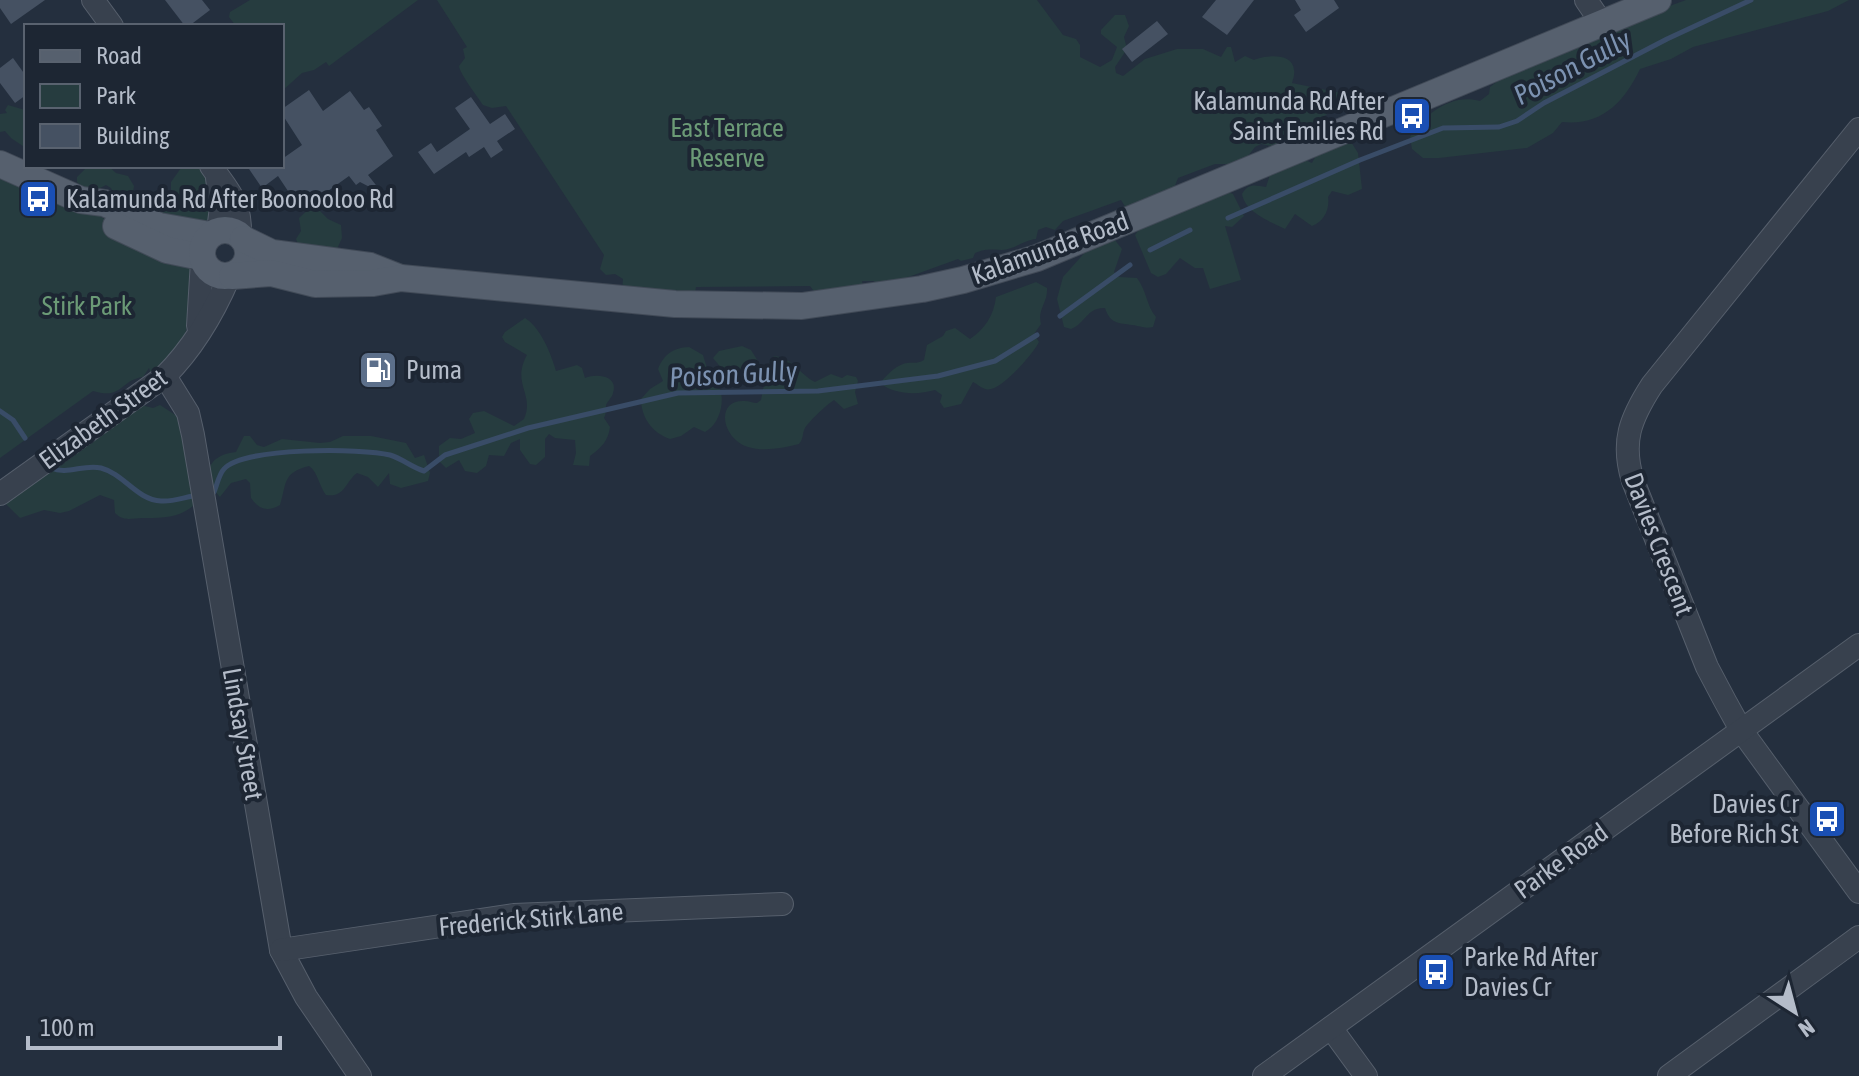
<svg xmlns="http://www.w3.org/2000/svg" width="1859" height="1076" font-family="'Asap Condensed',sans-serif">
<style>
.green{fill:#263c3f}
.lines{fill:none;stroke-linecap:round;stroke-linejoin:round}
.stream{stroke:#394c67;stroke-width:5}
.building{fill:#455162}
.minor-casing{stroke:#565f6c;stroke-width:24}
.major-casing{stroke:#414a57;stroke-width:28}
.minor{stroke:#38414e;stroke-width:22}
.major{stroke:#56606e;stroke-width:26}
.labels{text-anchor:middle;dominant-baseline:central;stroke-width:8;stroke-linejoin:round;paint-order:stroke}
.poi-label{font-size:26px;fill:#b4bcc9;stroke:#1d2633;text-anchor:start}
.park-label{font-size:26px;fill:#6b9a76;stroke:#1d2633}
.street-label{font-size:26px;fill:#b4bcc9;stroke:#1d2633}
.water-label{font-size:28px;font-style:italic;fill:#7c92b1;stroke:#1d2633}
</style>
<rect width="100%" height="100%" fill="#242f3e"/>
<g class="green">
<polygon points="250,0 418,0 329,66 326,62 314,70 302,73 282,91 282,26 236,26 229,17 230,12"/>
<path d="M437 0H1037L1063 35 1076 39 1080 45V57L1100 67 1112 60 1117 47 1101 34V30L1115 15H1125L1129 26 1124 37 1127 49 1115 67 1116 73 1123 76 1145 59 1177 49H1203L1221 57 1227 47H1231L1235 62 1245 56 1254 60C1265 55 1293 52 1294 70 1295 74 1293 79 1292 83L1356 96 1275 147 1261 144 1255 147 1245 160 1234 164H1215L1178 178 1174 188 1126 208 1121 200 1063 221 1055 230 1046 227 1038 230 1036 239C1024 240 1015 249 1002 250 990 250 988 248 975 253L973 258 961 261 958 259 878 288 874 281H862L863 287 817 295 810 286 696 287 695 292 672 291 669 297 622 291 623 279 615 274 606 275 600 269 604 255 506 106 492 108 483 105C477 96 460 74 459 66L465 58 463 49 467 47Z"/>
<path d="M1686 0H1849L1828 11 1693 47 1671 59 1640 69C1624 103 1601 126 1562 122L1553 133 1527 148 1439 158H1423L1412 149 1410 137C1425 114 1451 93 1480 101L1489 94 1490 87 1521 63 1636 23 1642 16Z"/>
<polygon points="8,105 25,110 26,105 26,148 11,138 5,131 0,132 0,114 7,113 5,110"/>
<path d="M1348 137 1358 153 1362 189 1348 195 1332 191 1328 197C1330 209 1324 222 1312 226L1295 214 1285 229C1269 221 1245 212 1242 194 1248 183 1255 185 1266 187L1273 165 1305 160 1312 163 1323 142Z"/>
<path d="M0 164 81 200 98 215 132 235 201 257V300L187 326 185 335 179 341V350L152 377 149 368 143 377C120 380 123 400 93 391L0 458Z"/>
<polygon points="88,166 108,166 116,173 128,176 134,186 132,198 128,201 114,195 111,188 106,185 96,190 85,190 77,182 77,177"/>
<path d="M201 166 209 175 214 222 164 224C159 212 155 204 164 193L171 192V182L181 168Z"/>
<polygon points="1223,190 1233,194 1244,216 1232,227 1225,226 1241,280 1210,289 1203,268 1195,268 1180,258 1166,274 1158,277 1151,273 1135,235 1141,227"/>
<polygon points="310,208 317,208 328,219 341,225 342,238 332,260 299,247 296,239 301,231 299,218"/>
<path d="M1114 239 1122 249 1114 272 1119 277 1137 278C1147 291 1146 305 1156 317L1153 327C1144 329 1141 326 1132 325 1119 323 1110 324 1105 308 1087 307 1086 323 1071 329L1064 327 1057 299 1063 277 1088 249Z"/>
<path d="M1036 282 1047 288C1048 303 1037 309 1041 324L1034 334 1039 342C1033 354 1004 387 991 389 984 391 979 385 973 382L961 404 944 408 940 402 942 395 935 390C917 395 895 395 880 383 886 376 894 367 903 364 912 361 916 365 924 360L927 345 943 336 946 331 955 328 970 339C985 329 994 315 996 297Z"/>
<path d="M525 318C540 327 551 353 556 371L577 365 582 368 585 378C596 373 619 375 613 393 613 396 607 402 606 405 606 410 606 414 604 418L610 427C608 441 602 447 590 456L589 466 573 465 576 453 575 440 555 438 549 434 545 439V457L536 465 530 464 520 450V439L511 443 504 456 489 455 486 466 477 473 465 471 459 460 446 468 439 461V446L450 438 461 439 475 433 469 419 473 413 484 411 514 426 524 419C535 394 511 384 527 355L505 342 502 337 505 332Z"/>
<path d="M742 346 751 350 761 366C757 376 747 382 737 382L727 375 713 358 719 351Z"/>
<path d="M689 347 703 355 709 375C729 386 724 422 705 432L694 427 681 436 670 439C652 433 641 417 641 399L650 389 663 381 658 369C664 354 673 348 689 347Z"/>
<path d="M774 356C793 358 799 374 815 382L831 374 842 378 847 375 856 377 858 381 855 392 858 404 844 409 834 400C825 406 814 417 807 425 801 432 805 437 799 444 782 448 765 452 748 447 721 438 715 399 745 401 749 401 753 403 757 403L761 400 768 365Z"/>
<path d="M141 405 153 408 160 405 180 418 200 498C186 517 168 518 146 518 133 517 125 523 115 513L114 500 100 495 69 511 60 513 44 510 20 518 5 503Z"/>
<path d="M244 436H250L257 445 264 447 282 439 320 443 330 442 343 436H371L406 443 415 458 424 455 430 473 428 481 401 488 390 484 389 473 378 487 368 477 357 473C345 482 345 498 326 495 319 486 318 472 309 466 282 473 287 483 280 505 268 512 259 510 251 498L250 483 246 479 231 483 220 497C200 476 207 455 236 452Z"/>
</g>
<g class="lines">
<g class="stream">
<polyline points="1228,218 1360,160 1443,128 1499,127 1517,121 1544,103 1667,39 1751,0"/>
<polyline points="1150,250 1190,230"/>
<polyline points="1060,316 1130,265"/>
<polyline points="0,411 13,420 25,438"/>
<path d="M51 468C68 475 83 464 101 468 124 474 137 500 161 501 172 502 182 498 193 496"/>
<path d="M214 492C217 485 219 474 224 469 242 447 363 448 390 455 403 459 411 467 424 471L445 455 528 428 678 393 818 391 938 376 995 361 1037 335"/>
</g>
</g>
<g class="building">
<polygon points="0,0 45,0 11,24 0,8"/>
<polygon points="165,0 202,0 210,10 189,26 185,26"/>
<polygon points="1216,0 1254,0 1227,35 1202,17"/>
<polygon points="1295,0 1334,0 1339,8 1306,32 1294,15 1301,10"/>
<polygon points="1157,21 1168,34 1132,62 1122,49"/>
<polygon points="13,58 26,76 26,95 15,103 0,83 0,68"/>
<polygon points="309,90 323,111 350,91 364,110 369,107 382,126 376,130 393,156 368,175 383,194 360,182 356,185 349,176 314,201 311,197 298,206 278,176 262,188 247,166 282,166 282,159 302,145 282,114 282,109"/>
<polygon points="471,97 490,124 505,114 515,129 497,141 503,150 491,158 484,147 469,157 466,152 434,174 418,152 431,143 437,152 470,129 455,108"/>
</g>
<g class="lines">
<g class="minor-casing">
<g id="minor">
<polyline points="93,0 112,26"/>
<polyline points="1586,0 1601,22"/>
<path d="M1859 129 1652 385C1630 419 1621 442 1633 481L1707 667 1725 701 1741 730 1859 892"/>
<path d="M211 166C229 192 241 201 240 235"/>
<polyline points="217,178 221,207 218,231"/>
<polyline points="198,326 202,261"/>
<polyline points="165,376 188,413 193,435 281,950 306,997 360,1076"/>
<path d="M0 494 165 376C192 349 214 312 229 277"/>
<polyline points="281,950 514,915 782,904"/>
<polyline points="1331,1028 1366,1076"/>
<polyline points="1264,1076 1859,645"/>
<polyline points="1669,1076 1859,937"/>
</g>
</g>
<g class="major-casing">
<g id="major">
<polyline points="0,164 81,200 104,203 159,226 210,235"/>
<polyline points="116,226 167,250 201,257"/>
<circle cx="225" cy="253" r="23"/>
<polyline points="243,239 272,253 370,266 398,277"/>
<polyline points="232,276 271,273 315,284 373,283 401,278 675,304 802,306 922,289 963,280 1037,258 1658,0"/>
</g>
</g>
<use href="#minor" class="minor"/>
<use href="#major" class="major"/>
</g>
<defs>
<g id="bus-square" transform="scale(2)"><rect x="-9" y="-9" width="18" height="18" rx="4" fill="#1a4fb4" stroke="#1d2633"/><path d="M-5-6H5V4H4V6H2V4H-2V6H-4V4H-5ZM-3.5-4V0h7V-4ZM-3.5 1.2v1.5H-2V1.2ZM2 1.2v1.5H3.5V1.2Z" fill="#fff"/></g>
<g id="fuel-square" transform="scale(2)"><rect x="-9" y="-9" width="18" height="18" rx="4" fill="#5c6f8a" stroke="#1d2633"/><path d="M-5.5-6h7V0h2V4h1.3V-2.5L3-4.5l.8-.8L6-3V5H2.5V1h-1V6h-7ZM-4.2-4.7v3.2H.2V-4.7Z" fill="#fff"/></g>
</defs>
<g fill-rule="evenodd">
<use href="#bus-square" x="1412" y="116"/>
<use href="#bus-square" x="38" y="199"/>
<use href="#fuel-square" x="378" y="370"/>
<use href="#bus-square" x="1827" y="819"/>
<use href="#bus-square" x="1436" y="972"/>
</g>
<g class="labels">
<g class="poi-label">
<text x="1384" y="101" text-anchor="end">Kalamunda Rd After<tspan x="1384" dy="30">Saint Emilies Rd</tspan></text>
<text x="66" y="199">Kalamunda Rd After Boonooloo Rd</text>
<text x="406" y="370">Puma</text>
<text x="1799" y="804" text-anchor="end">Davies Cr<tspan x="1799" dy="30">Before Rich St</tspan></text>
<text x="1464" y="957">Parke Rd After<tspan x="1464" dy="30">Davies Cr</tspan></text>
</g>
<g class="park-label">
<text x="727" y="128">East Terrace<tspan x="727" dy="30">Reserve</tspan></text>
<text x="87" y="306">Stirk Park</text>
</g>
<g class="street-label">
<text transform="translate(1050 248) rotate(-20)">Kalamunda Road</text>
<text transform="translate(103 419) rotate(-36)">Elizabeth Street</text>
<text transform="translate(1659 544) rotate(69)">Davies Crescent</text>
<text transform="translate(243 734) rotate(80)">Lindsay Street</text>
<text transform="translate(1561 861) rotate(-36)">Parke Road</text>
<text transform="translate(531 919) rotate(-5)">Frederick Stirk Lane</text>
</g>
<g class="water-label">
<text transform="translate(1572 67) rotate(-28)">Poison Gully</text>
<text transform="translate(733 374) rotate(-3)">Poison Gully</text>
</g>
</g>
<rect x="24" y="24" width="260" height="144" fill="#1d2633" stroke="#59626f" stroke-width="2"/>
<rect x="40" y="50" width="40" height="12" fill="#56606e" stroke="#59626f" stroke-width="2"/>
<text x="96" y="64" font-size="24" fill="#b4bcc9">Road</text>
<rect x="40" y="84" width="40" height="24" fill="#263c3f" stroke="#59626f" stroke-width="2"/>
<text x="96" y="104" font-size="24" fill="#b4bcc9">Park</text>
<rect x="40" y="124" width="40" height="24" fill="#455162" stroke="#59626f" stroke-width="2"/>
<text x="96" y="144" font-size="24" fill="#b4bcc9">Building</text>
<g transform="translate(1795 1012) rotate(144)" stroke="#1d2633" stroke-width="6" paint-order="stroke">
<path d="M0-6L14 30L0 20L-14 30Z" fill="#b4bcc9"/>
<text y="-12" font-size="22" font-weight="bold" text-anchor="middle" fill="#b4bcc9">N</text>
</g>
<path d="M28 1036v12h252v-12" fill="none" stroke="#b4bcc9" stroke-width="4"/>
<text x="40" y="1036" font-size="24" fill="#b4bcc9" stroke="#1d2633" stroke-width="6" paint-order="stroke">100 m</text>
</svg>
